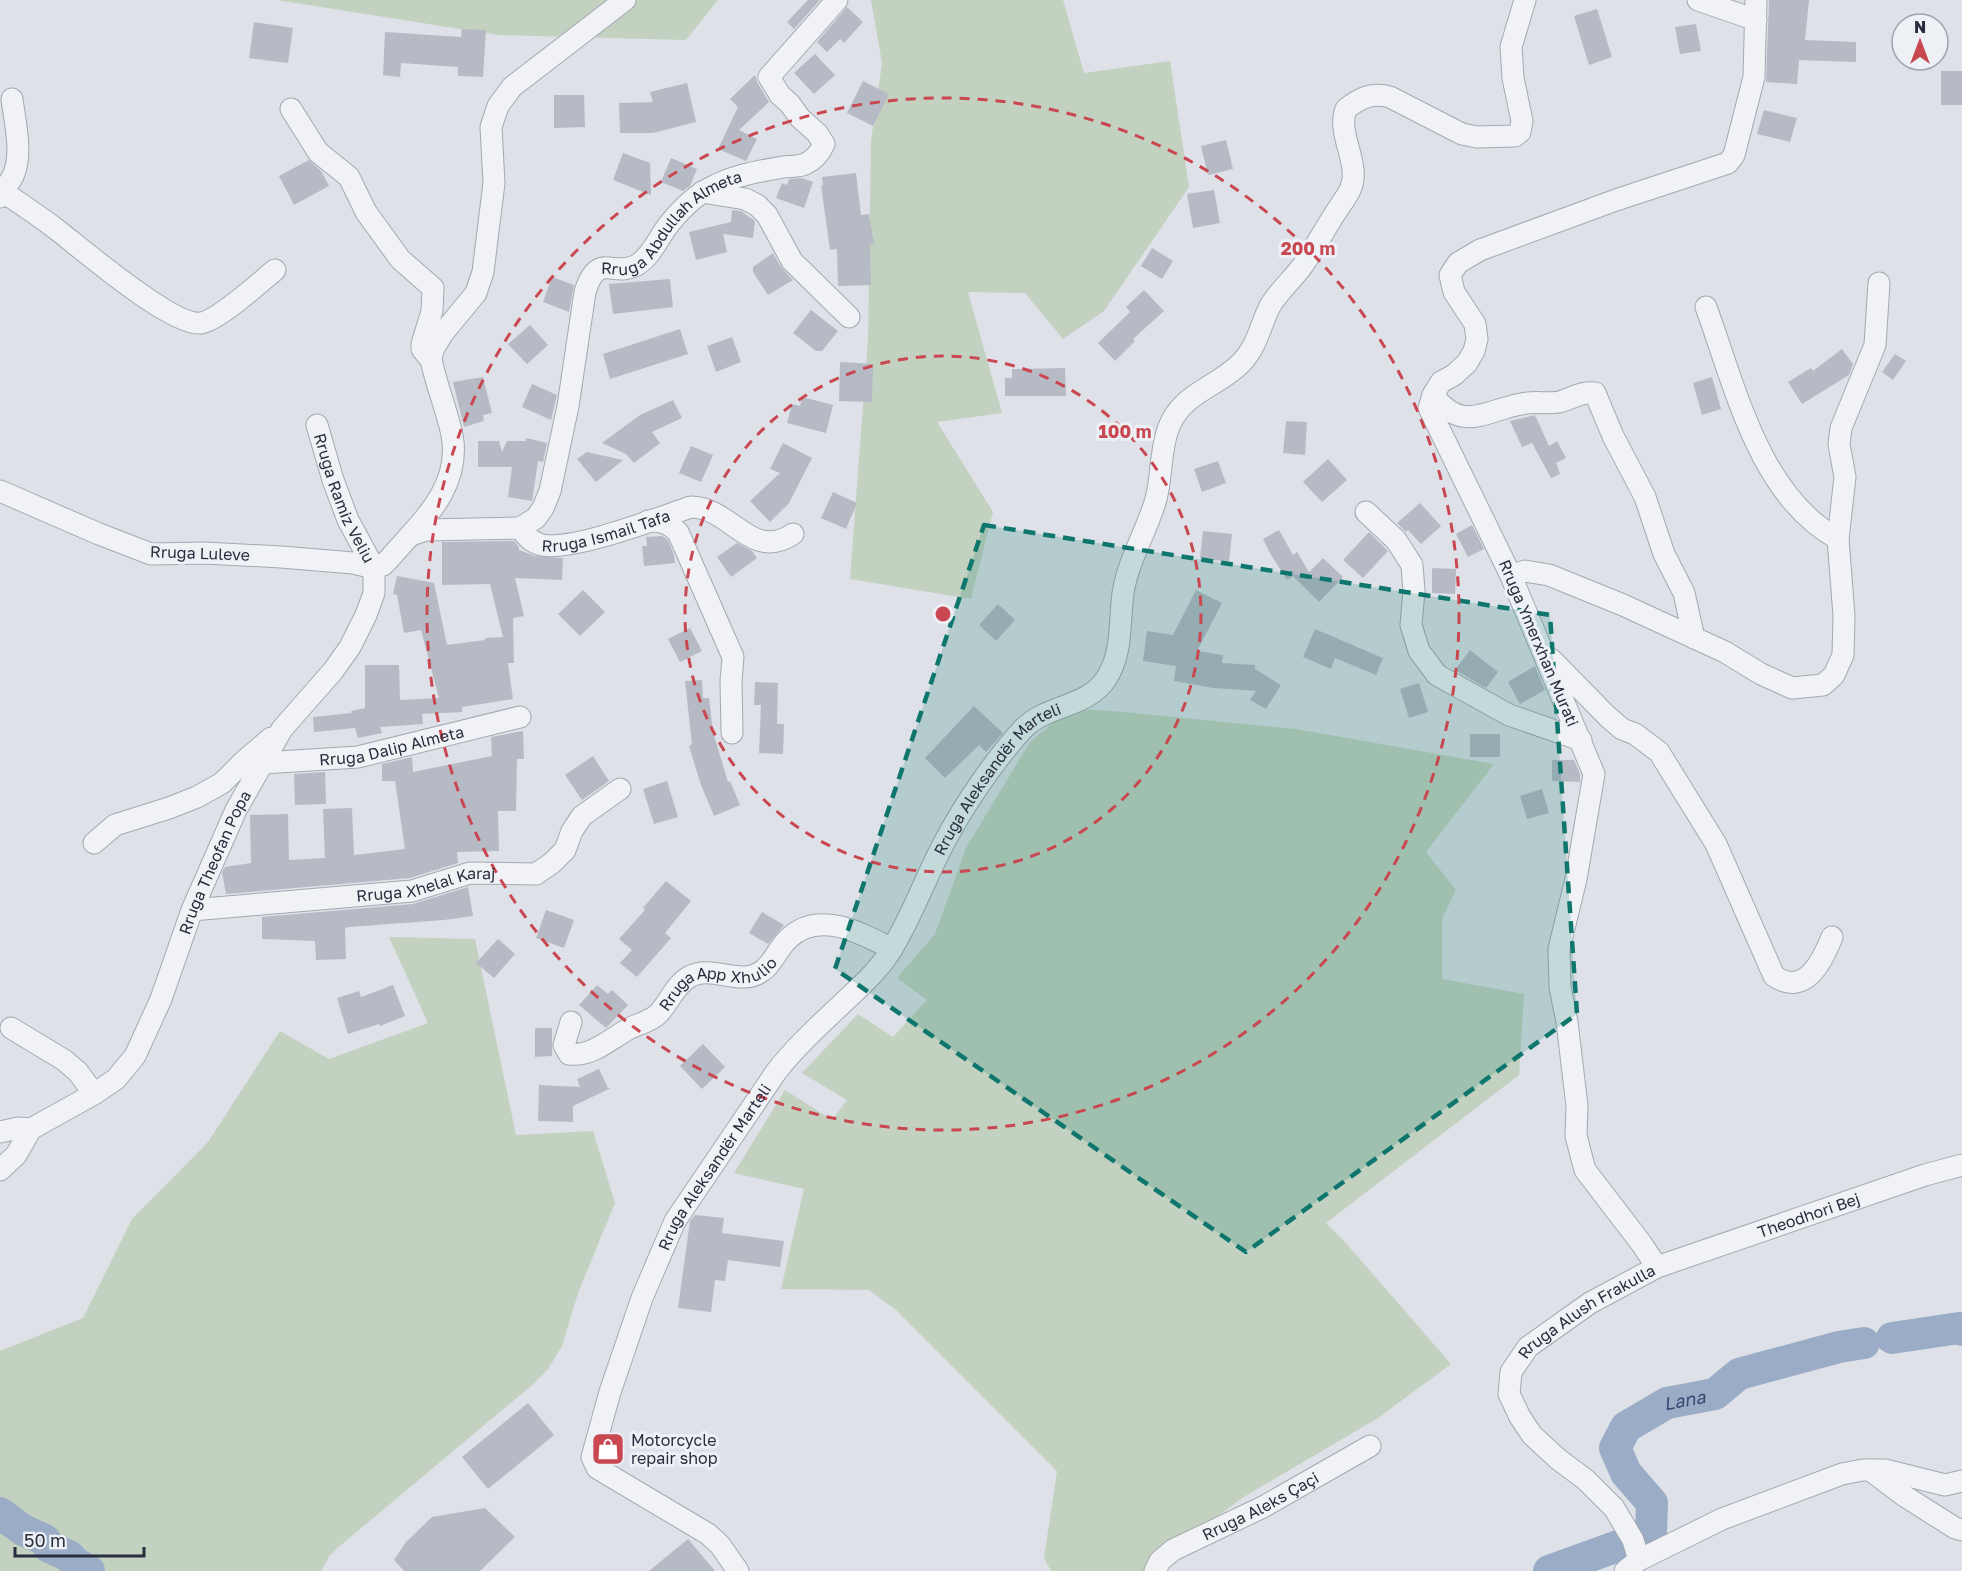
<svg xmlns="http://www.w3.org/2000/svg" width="1962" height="1571" font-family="'Golos Text',sans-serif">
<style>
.green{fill:#c3d1c0}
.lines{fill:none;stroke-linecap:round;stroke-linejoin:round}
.river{stroke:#9aacc6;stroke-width:32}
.building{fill:#b6bac4}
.minor-casing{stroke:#a4a8b1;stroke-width:23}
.minor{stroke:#f1f2f6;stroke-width:21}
.marked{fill:#0f766e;fill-opacity:0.2;stroke:#0f766e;stroke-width:4.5;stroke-dasharray:12 8;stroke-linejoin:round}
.ring{fill:none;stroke:#c94750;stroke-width:3;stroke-dasharray:10 8}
.labels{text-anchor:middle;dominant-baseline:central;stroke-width:6;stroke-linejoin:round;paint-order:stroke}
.street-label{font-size:16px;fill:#282e3d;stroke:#edf0f5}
.poi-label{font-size:16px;fill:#282e3d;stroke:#edf0f5;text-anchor:start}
.water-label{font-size:18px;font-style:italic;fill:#344a70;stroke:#edf0f5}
.centre{fill:#c94750;stroke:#edf0f5;stroke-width:3}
.ring-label{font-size:18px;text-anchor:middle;font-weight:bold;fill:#c94750;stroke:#edf0f5;stroke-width:6;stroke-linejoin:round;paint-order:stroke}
</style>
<rect width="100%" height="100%" fill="#dee1e7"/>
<g class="green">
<polygon points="277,0 718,0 686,40 498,35"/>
<polygon points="871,0 1063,0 1084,73 1170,61 1189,187 1104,311 1063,339 1025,293 968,292 1002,413 937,422 993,512 971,599 850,579 868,340 871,141 882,63"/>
<polygon points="1073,709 1114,711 1296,729 1494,764 1426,852 1456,890 1442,919 1442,979 1524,994 1519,1075 1326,1223 1345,1242 1451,1364 1378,1418 1242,1498 1145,1571 1051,1571 1044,1558 1057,1471 896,1310 869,1290 781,1289 804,1189 734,1173 785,1090 832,1120 847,1100 802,1073 858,1014 893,1037 927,1000 897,978 935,934 966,848 1030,742 1061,716"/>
<polygon points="389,937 475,939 516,1135 593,1131 615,1203 578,1293 562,1346 548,1369 531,1386 341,1545 330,1555 321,1571 0,1571 0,1351 83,1318 132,1219 208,1142 280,1031 329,1059 428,1023"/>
</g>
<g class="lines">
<g class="river">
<polyline points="1892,1338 1959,1328 1962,1330"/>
<polyline points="0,1513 23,1530 45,1540 49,1547 69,1556 75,1563 89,1571"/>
<path id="s1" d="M1647 1534 1651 1533 1652 1503 1626 1473 1615 1448 1626 1427 1667 1403 1715 1394 1739 1374 1839 1347 1864 1343"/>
<polyline points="1549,1571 1618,1546"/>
</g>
</g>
<g class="building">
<polygon points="808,0 820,0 794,29 787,22"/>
<polygon points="1769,0 1809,0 1805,40 1856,42 1856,62 1799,60 1797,84 1766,82"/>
<polygon points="847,7 863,22 844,43 840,39 827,52 817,42"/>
<polygon points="1597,9 1612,57 1589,65 1574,16"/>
<polygon points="254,22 293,28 288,63 249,58"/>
<polygon points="1696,24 1701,51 1680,54 1675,27"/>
<polygon points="462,29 486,30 483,77 458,76 458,67 401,63 400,77 383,75 385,32 461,37"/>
<polygon points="815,54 835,75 814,94 794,73"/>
<rect x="1941" y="71" width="21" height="34"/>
<polygon points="755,75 758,84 769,102 739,130 757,139 746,161 718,149 738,107 730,99"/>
<polygon points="863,81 889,94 873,126 847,113"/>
<polygon points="687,83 696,122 653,133 620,133 619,103 653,102 650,92"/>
<polygon points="554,95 584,95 585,127 554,128"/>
<polygon points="1764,110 1797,118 1790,142 1757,134"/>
<polygon points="1226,140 1233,169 1208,175 1201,146"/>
<polygon points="623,153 650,163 651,195 613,180"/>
<polygon points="671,158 697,169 690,186 683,191 661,182"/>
<polygon points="309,160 321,171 329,186 294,205 279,176"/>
<polygon points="856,173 861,215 869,214 874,244 870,244 871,285 838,286 837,249 830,250 821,185 823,186 822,177"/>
<polygon points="802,178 813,182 804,208 776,198 782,183 787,185 789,179"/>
<polygon points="1214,190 1220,223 1193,228 1187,194"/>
<polygon points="732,210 741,211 755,221 753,238 723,234 727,252 696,260 689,232 731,222"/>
<polygon points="1152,248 1173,261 1162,279 1141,266"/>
<polygon points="773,253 781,267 793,280 768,295 753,272 753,267"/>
<polygon points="552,277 574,285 569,312 543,302"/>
<polygon points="670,279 673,307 613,314 609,284"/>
<polygon points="1144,290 1164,311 1133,339 1135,341 1115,361 1098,343 1130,312 1126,307"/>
<polygon points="811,310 838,331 822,351 816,351 793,333"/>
<polygon points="530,325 548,345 527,364 508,344"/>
<polygon points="680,329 688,354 610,379 603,354"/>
<polygon points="732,337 741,362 716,372 707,346"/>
<polygon points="1842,349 1853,364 1849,375 1802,404 1788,382 1811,368 1813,371"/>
<polygon points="1895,354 1906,361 1893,380 1882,372"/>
<polygon points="840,362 873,364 872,402 839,401"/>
<polygon points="1065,368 1066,396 1005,396 1005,378 1012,378 1012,369"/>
<polygon points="483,377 492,413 483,415 484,421 464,427 453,382"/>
<polygon points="1712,377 1721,409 1702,415 1693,383"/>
<polygon points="532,384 557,395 551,420 522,407"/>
<polygon points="802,397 833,405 826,433 787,423 792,404 800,406"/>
<polygon points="673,400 682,418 652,432 660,443 634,463 626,454 602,443 640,415"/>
<polygon points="1535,415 1549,446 1557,441 1566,458 1556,463 1560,474 1551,478 1532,443 1522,447 1510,421"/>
<polygon points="1286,421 1307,422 1305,455 1283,453"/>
<polygon points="526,438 547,443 543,462 538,461 532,501 508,497 512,467 478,467 478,441 499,441 502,452 507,441 526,441"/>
<polygon points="783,443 812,458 789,503 770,522 750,501 780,473 770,469"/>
<polygon points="691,446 713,455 701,482 679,473"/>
<polygon points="587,452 623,460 596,482 577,459"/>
<polygon points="1328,459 1347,480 1322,502 1303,482"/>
<polygon points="1218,461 1226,483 1202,492 1194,469"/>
<polygon points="833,492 857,503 846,529 821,518"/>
<polygon points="1420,503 1441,526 1421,544 1408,530 1406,532 1397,523"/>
<polygon points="1472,525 1484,549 1468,557 1456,534"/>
<polygon points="1279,530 1293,555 1297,552 1309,572 1323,558 1343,577 1319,602 1293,576 1287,580 1271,555 1263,539"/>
<polygon points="1203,531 1232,534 1229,562 1200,558"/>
<polygon points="1369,532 1388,551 1363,578 1343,560"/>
<polygon points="662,536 668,540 674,555 675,563 644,566 642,546 647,546 646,537"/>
<polygon points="514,541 519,547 519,550 535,556 563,558 562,580 515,578 524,616 513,618 514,663 508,663 513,699 462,707 462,712 422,714 423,724 380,727 382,733 358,738 355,728 314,732 313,717 352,713 351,711 365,708 365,665 399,665 400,700 439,698 421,630 404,633 397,595 393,594 397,576 434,583 447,645 485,640 485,638 503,637 490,584 442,585 442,542"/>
<polygon points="737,543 752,551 757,558 731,577 717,557"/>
<polygon points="1432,568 1456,569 1455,594 1432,593"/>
<polygon points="583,590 605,612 580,636 558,614"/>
<polygon points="1196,590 1222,603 1197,651 1223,655 1222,663 1255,665 1255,669 1281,685 1266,709 1250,700 1256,691 1213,688 1174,681 1176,666 1143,661 1147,631 1173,635"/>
<polygon points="998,604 1015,620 996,641 979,625"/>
<polygon points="690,628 702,651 680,662 668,639"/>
<polygon points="1315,629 1383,658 1376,675 1335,658 1331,669 1303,657"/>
<polygon points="1470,650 1498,672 1486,688 1455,670"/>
<polygon points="1535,666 1545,690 1520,704 1508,682"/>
<polygon points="702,680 703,698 709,698 713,732 728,782 730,781 740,805 714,816 701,785 689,746 692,744 685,681"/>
<polygon points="755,682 778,683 777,724 784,724 783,754 759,753 761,705 754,705"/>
<polygon points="1419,683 1428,712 1409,718 1400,689"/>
<polygon points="974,706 1003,733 986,752 979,745 945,778 925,758"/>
<polygon points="523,731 524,759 517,759 516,811 498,811 499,851 457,852 458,863 410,878 226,894 222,872 225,867 251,863 250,815 288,814 289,860 325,858 323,809 352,808 354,855 405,849 395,781 382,781 382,764 412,757 413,772 492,756 491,737"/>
<rect x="1470" y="734" width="30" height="23"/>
<polygon points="593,756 609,781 582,800 565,775"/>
<polygon points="1552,760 1574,760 1580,774 1580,782 1552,781"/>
<polygon points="325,772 326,804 295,805 294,774"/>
<polygon points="667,781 678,817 654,824 643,789"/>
<polygon points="1542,789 1549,813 1527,819 1520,796"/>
<polygon points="666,881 691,901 665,933 671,938 637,977 620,963 632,950 619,939 645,910 643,908"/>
<polygon points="468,887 473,916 444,920 349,927 345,928 346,959 316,960 315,941 262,939 262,917 413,904"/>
<polygon points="546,910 574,920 564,948 536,938"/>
<polygon points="762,912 784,925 768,944 749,933"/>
<polygon points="498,939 515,954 494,978 476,963"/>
<polygon points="393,985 405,1016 380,1026 379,1024 348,1034 337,998 359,991 361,997"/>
<polygon points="597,985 608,994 612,990 628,1005 606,1028 579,1005"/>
<polygon points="535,1028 552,1028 552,1056 535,1057"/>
<polygon points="703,1044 725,1067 702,1089 680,1066"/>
<polygon points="599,1069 608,1088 611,1088 573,1106 573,1122 538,1121 539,1085 580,1087 577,1079"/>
<polygon points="695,1215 724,1218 722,1233 784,1241 780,1267 728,1260 725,1281 715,1280 711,1312 678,1308 690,1221"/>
<polygon points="528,1403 554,1435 488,1489 462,1457"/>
<polygon points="485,1508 515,1537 480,1571 404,1571 394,1560 406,1542 432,1517"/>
<polygon points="688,1539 715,1571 649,1571"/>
</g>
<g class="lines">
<g class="minor-casing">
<g id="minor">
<polyline points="1698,0 1756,20"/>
<polyline points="291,109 318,152 349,177 366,212 400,259 433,288 432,311 422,344 422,349 430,359"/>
<path d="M3 192C21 204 39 216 56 229 81 248 172 327 201 323 219 320 259 283 275 270"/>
<polyline points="702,192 745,199 757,205 767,215 792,261 849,317"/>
<path d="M0 197C4 190 9 183 13 176 23 154 15 122 12 99"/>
<path d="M1706 307C1735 386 1759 496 1838 539"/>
<path d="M1433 395C1462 433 1484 411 1521 404 1534 401 1547 404 1559 402 1571 399 1582 391 1595 393L1613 436 1645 497 1664 554 1684 593 1694 638"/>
<path id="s2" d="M317 425 333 480 348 520 374 568"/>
<polyline points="0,491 99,534 151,554 205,553 281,557 353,563 374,568"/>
<polyline points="1366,512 1396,540 1412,565 1414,591 1411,625 1419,651 1437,675 1509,715 1581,740"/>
<path d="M648 521C662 521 668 523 678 532L733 657 731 681 732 733"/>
<path id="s3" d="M520 528 536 518 543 508 550 491 568 406 585 292C598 251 612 277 635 266 651 258 659 236 670 223 682 208 698 193 716 185 736 175 760 171 783 167 790 166 799 167 805 164 814 160 820 153 824 144L817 133 800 118 790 104 780 95 769 77 837 0"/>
<path id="s4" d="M411 535 426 530 520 528C526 536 532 543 542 545 574 551 658 518 691 507 731 507 751 562 793 534"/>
<polyline points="1511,576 1525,571 1549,575 1623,605 1725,652 1761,674 1792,688 1823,685 1834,675 1843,655 1844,616 1838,539 1845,477 1839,444 1841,428 1875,345 1879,283"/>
<path d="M1551 659 1607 716 1622 729 1635 734 1659 752 1716 844 1774 976C1805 997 1822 962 1832 937"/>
<path id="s5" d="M263 763 358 757 520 717"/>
<polyline points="94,843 115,825 169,808 197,797 222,783 243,762 271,738"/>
<path id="s6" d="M192 910 412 891 470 873 536 874 552 863 565 850 572 831 582 816 620 789"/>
<path id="s7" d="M571 1022 564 1045 569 1054C592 1057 610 1039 630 1028 639 1024 651 1021 658 1014 669 1003 676 983 691 976 713 965 741 987 762 971 773 964 778 948 788 939 818 909 861 933 892 949"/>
<polyline points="11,1028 64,1060 78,1072 94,1094"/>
<polyline points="0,1132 18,1128 31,1129"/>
<path id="s8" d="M0 1170 16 1155 31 1129 94 1094 116 1079 135 1056 161 999 192 910 236 810 282 729 333 671 350 647 366 615 374 593V568L383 565 389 559C420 523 462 488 452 435 447 410 436 385 431 359L433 350 443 333 476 293 483 272 494 183 491 127 498 106 512 87 625 0"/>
<polyline points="1657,1267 1641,1243 1585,1170 1576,1136 1577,1106 1567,1022 1560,987 1559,949 1576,879 1594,774 1511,576 1429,408 1433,395 1441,382 1454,375 1467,363 1474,351 1477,339 1475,324 1454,292 1450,275 1458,263 1480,250 1616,200 1728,163 1734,155 1754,77 1756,0"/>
<polyline points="1870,1470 1906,1497 1955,1528 1962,1530"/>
<path id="s9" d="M1639 1560 1633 1540 1614 1508 1586 1480 1558 1459 1532 1435 1520 1417 1509 1394 1511 1372 1528 1347 1590 1303 1657 1267 1925 1175 1962 1165"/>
<path id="s10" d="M738 1571 720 1545 708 1534 597 1468 592 1457 610 1392 642 1298 675 1221 776 1072C797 1045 822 1023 846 1000 863 984 881 968 893 947 913 914 926 876 945 841 964 805 994 761 1022 730 1046 704 1087 708 1106 679 1123 653 1119 623 1123 593 1128 560 1147 531 1156 499 1162 476 1160 452 1168 429 1182 392 1215 389 1241 363 1257 347 1260 326 1270 306 1279 291 1293 279 1303 265 1314 249 1324 231 1334 215 1339 207 1346 198 1350 190 1362 164 1336 135 1346 109 1360 98 1372 92 1390 97L1462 134 1477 137 1515 136 1520 132 1522 121 1513 78 1511 47 1525 0"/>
<path id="s11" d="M1155 1571 1160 1561 1173 1550 1263 1507 1370 1446"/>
<polyline points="1625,1571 1639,1560 1722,1519 1842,1474 1863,1470 1885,1470 1945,1485 1962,1481"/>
</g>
</g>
<use href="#minor" class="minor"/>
</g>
<path class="marked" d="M984 525 1550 615 1577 1014 1246 1252 835 969Z"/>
<g class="ring">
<circle cx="943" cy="614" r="258"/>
<circle cx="943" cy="614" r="516"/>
</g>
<defs>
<g id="shop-square" transform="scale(1.725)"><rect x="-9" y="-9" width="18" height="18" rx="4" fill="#c94750" stroke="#edf0f5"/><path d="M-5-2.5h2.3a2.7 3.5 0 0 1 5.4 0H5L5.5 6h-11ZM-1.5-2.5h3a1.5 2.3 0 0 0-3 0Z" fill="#fff"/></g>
</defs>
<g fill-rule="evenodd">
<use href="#shop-square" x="608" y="1449"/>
</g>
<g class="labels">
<g class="street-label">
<text stroke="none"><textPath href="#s3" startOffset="370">Rruga Abdullah Almeta</textPath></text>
<text stroke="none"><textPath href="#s2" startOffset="78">Rruga Ramiz Veliu</textPath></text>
<text stroke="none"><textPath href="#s4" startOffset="204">Rruga Ismail Tafa</textPath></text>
<text transform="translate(200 553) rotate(2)">Rruga Luleve</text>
<text transform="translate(1539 643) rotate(67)">Rruga Ymerxhan Murati</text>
<text stroke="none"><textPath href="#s5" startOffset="130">Rruga Dalip Almeta</textPath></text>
<text stroke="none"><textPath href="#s10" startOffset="992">Rruga Aleksandër Marteli</textPath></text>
<text stroke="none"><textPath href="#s8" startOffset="390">Rruga Theofan Popa</textPath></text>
<text stroke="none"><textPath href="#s6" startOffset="236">Rruga Xhelal Karaj</textPath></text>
<text stroke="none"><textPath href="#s7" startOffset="207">Rruga App Xhulio</textPath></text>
<text stroke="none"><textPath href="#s10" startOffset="506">Rruga Aleksandër Marteli</textPath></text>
<text stroke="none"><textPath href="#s9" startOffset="580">Theodhori Bej</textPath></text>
<text stroke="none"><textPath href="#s9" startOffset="336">Rruga Alush Frakulla</textPath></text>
<text stroke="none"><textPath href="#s11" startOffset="126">Rruga Aleks Çaçi</textPath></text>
</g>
<g class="poi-label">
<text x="631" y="1440">Motorcycle<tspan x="631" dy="18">repair shop</tspan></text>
</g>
<g class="water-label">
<text stroke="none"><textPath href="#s1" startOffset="190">Lana</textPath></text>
</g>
</g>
<circle cx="943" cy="614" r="9" class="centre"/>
<g class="ring-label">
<text x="1308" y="255">200 m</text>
<text x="1125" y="438">100 m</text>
</g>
<g transform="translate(1920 42)"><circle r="28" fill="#edf0f5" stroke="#9ea2ab" stroke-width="1.5"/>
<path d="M0-4.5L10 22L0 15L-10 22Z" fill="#c94750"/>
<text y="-9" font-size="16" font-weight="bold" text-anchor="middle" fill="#282e3d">N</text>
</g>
<path d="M15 1547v9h129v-9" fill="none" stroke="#282e3d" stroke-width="3"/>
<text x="24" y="1547" font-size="18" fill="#282e3d" stroke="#edf0f5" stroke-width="4.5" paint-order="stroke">50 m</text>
</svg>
